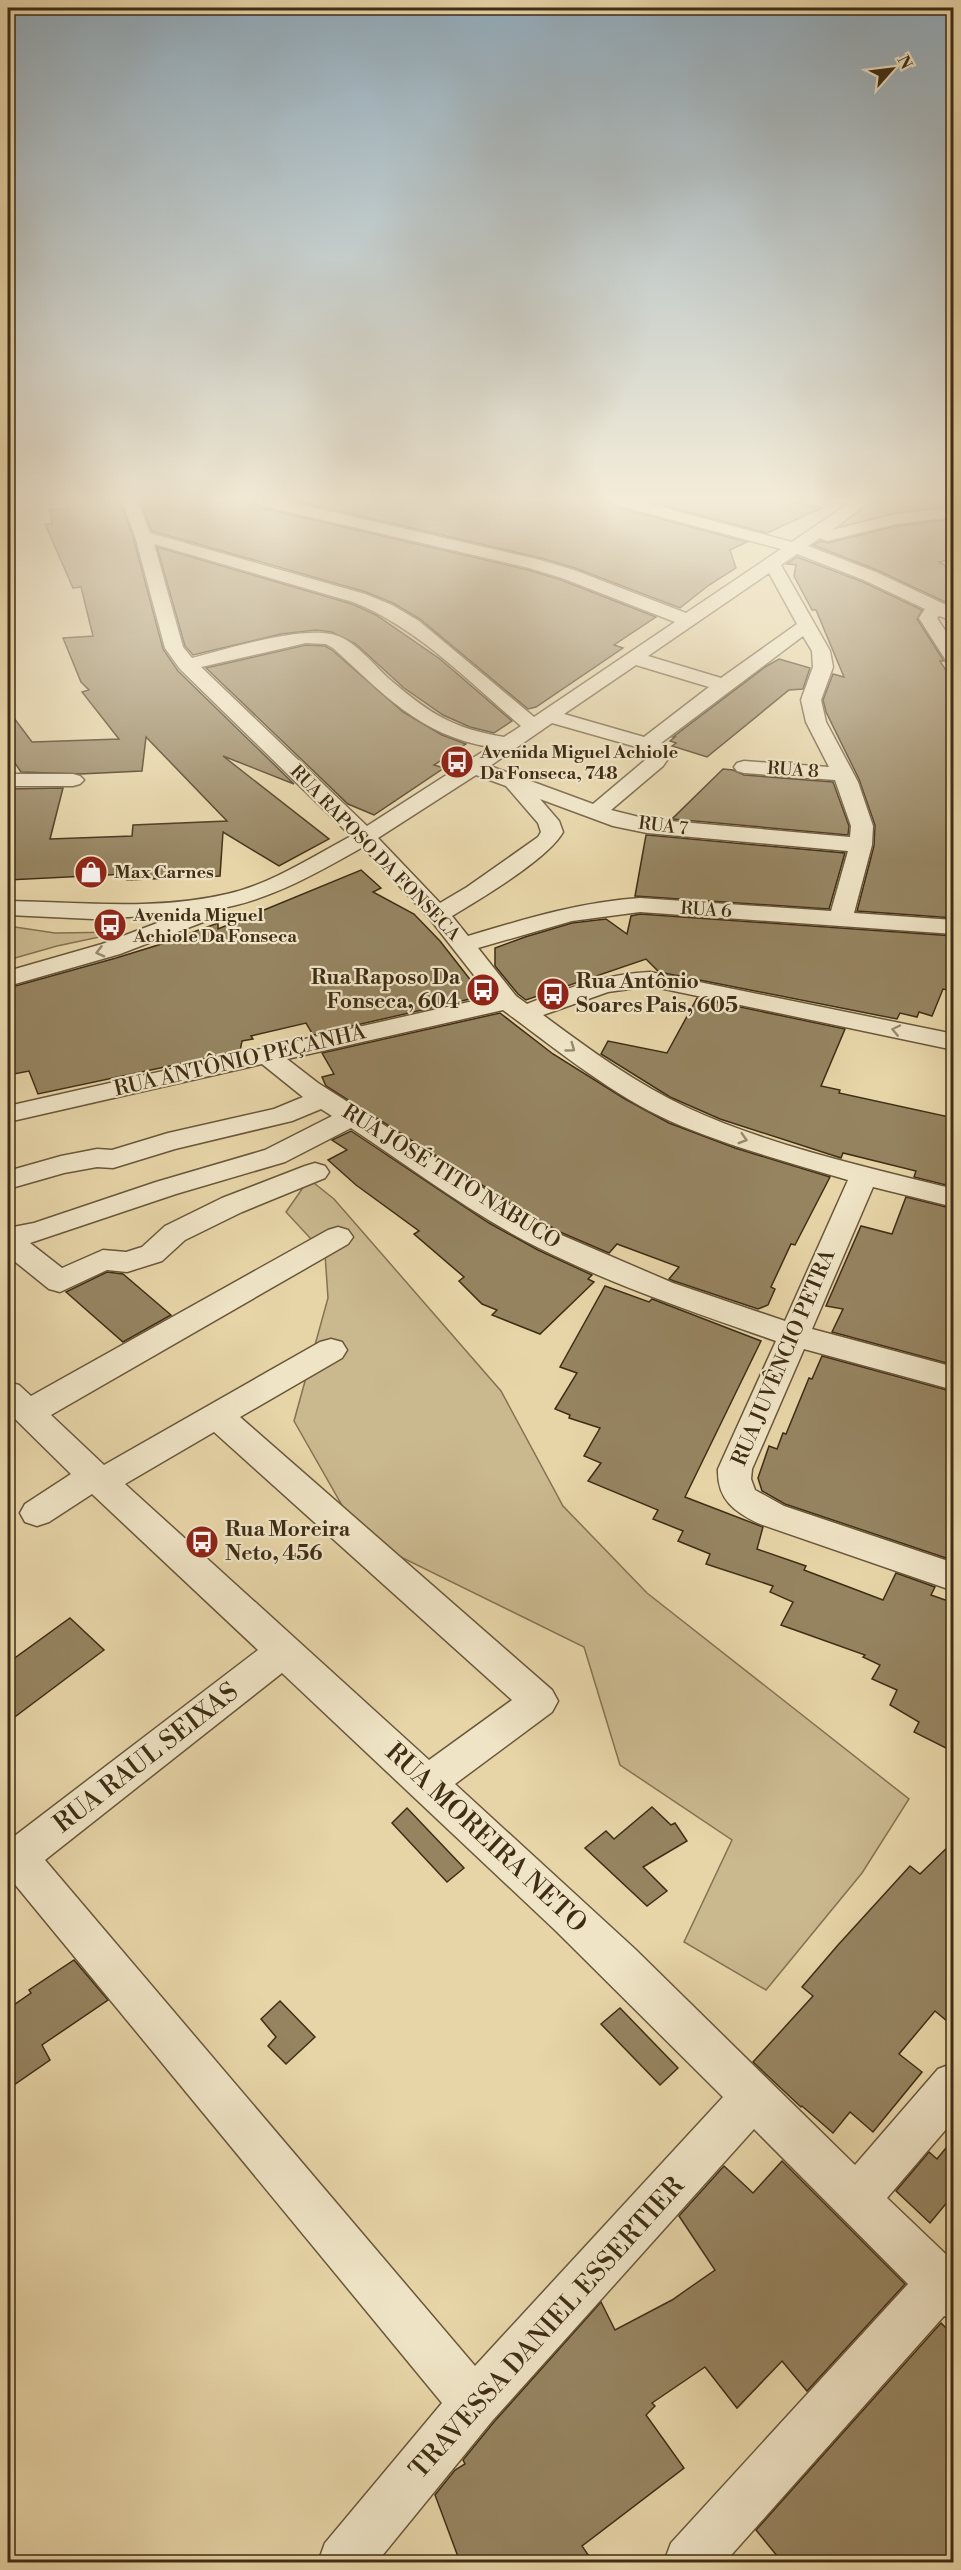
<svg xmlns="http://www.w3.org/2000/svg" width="961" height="2570" font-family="'Libre Bodoni',serif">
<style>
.green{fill:#cab88f;stroke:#847252;stroke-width:1.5}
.building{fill:#968461;stroke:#3f2d15;stroke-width:1.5}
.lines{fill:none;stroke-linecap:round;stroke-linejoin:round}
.minor-casing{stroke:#69573a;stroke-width:3}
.minor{fill:#efe4c6;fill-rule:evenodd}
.oneway{stroke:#97886e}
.labels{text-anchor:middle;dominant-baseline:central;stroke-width:4.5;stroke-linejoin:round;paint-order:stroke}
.far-poi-label{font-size:18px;font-weight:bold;fill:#3f2d15;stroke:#efe4c6;text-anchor:start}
.far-street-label{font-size:18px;fill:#3f2d15;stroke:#efe4c6}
.poi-label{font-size:21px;font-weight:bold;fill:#3f2d15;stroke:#efe4c6;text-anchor:start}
.street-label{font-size:21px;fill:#3f2d15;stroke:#efe4c6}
.near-street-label{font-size:26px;fill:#3f2d15;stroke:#efe4c6}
</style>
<rect width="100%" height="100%" fill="#e7d5a8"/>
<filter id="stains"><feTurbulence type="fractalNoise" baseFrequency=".00333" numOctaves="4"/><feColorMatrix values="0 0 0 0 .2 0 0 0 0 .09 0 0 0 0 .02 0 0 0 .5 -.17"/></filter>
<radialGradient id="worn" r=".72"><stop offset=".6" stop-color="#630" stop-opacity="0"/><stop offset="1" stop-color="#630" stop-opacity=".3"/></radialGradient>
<g class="green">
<polygon points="871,501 953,501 953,508 915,511 838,527"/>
<polygon points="8,926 55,933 123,932 57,946 8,960"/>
<polygon points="309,1179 334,1199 501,1391 563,1506 647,1593 909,1799 862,1873 766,1990 684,1942 732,1840 620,1765 584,1647 360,1537 294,1421 328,1298 325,1254 286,1212"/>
</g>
<g class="building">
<polygon points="66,501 120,501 133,537 163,649 178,671 294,784 223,756 329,839 279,866 223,832 220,876 127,880 127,874 8,880 8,789 63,788 50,839 132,836 133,825 227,821 146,737 142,771 80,774 21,772 8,753 8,710 32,742 119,739 82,692 89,690 81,682 63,638 93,636 81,587 73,588 45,524 52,524 50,510 69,508"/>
<polygon points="140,501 253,501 262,508 528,570 561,580 656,617 614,645 623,648 536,707 528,709 420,619 393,603 366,592 152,531"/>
<polygon points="296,501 609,501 612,506 747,542 730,550 736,568 709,585 680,608 575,568 541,558"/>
<polygon points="647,501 789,501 822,508 767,533"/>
<polygon points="954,519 954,559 939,562 954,570 954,602 945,602 877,570 813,545 820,541 828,543 896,526"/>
<polygon points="157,547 352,604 376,615 440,659 512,721 494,733 470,727 443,715 404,688 356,644 332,632 316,630 281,634 193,655 185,646"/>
<polygon points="797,557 863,582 922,610 917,619 944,661 940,661 954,683 954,918 857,911 874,846 875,825 859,779 826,712 823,700 833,674 844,677 816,610 812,610 794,576 796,565 787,564"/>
<polygon points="306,645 325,646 332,650 403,712 442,735 466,744 434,765 444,768 374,815 348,804 206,668"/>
<polygon points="779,659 810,668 803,689 789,690 707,757 672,746 676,743 670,741 675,737 673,737 765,667"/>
<polygon points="723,769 733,770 744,775 833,782 849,826 848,835 672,819"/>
<polygon points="646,835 647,835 845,853 829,909 635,896"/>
<polygon points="361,870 381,888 373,892 414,914 440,941 483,996 313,1035 306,1023 251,1036 253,1039 242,1041 240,1051 38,1094 29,1071 14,1074 8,1056 8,988 116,958 184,937 182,936 218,923 218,929"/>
<polygon points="640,914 954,936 954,978 948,990 943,989 932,1016 919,1012 917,1017 900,1013 897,1019 659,972 646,959 526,1000 518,994 495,966 495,948 525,937 572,923 606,919 627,934 631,916"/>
<polygon points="697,998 845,1029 821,1086 840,1090 839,1093 954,1118 954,1187 914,1177 916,1171 843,1153 841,1158 720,1119 670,1097 601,1054 608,1041 667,1053"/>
<polygon points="500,1013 553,1054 625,1099 669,1123 735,1148 830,1177 795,1245 791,1244 771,1287 775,1289 768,1305 758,1309 674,1281 669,1279 679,1267 617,1244 609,1253 560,1232 507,1201 326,1086 322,1077 334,1074 322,1053"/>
<polygon points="351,1131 489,1223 538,1250 592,1275 588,1279 594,1282 540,1334 492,1315 497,1310 482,1304 459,1281 464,1277 414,1234 419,1231 356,1185 328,1160 347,1150 332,1140"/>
<polygon points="906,1197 954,1209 954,1365 832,1332 843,1309 826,1306 861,1226 892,1234"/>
<polygon points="107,1272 123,1274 171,1315 123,1342 66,1292"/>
<polygon points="605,1286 649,1302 652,1299 761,1341 685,1497 763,1527 757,1549 806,1566 804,1570 883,1600 896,1573 935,1587 931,1595 954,1603 954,1752 914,1732 919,1722 890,1705 897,1690 872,1679 880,1665 863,1657 865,1655 781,1625 793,1602 770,1592 773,1586 706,1564 710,1554 678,1541 683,1531 653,1519 658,1510 588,1481 601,1463 584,1456 600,1428 569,1418 570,1415 555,1409 577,1373 560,1367"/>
<polygon points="822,1356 954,1392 954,1538 946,1558 785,1504 762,1491 758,1478 769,1446 777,1449 783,1433 786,1434 809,1378 812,1379"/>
<polygon points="70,1618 104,1650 8,1722 8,1663"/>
<polygon points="652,1807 671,1825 675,1823 687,1841 643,1867 667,1891 647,1906 585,1848 606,1831 614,1839"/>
<polygon points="407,1808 464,1868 447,1882 392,1823"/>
<polygon points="954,1841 954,2027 935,2011 899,2054 922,2072 873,2132 850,2112 833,2133 802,2106 801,2107 753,2062 813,1996 802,1987 838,1945 910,1866 920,1874"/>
<polygon points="74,1960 108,2000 42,2045 50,2060 8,2089 8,2009 31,1993 29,1990"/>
<polygon points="280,2001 315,2037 286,2064 268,2046 276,2037 261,2019"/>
<polygon points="620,2008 678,2068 660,2085 601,2024"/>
<polygon points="954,2138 954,2194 930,2223 896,2191 929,2152 937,2159"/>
<polygon points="782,2161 905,2284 807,2391 782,2361 737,2408 705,2367 652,2403 655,2406 646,2415 684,2468 582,2546 593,2562 460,2562 435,2495 455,2470 465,2464 463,2460 494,2422 601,2302 615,2330 672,2300 715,2270 679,2216 724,2166 753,2193"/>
<polygon points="941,2323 954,2336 954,2562 782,2562 756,2530"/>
</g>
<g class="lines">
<g class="minor-casing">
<g id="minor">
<path d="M122 501H138L150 533 365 594 392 605 419 621 534 717 675 622 562 578 529 568 263 506 255 501H285L540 560 574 570 686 613 781 549 613 504 611 501H638L792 542 852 501H871L832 530 896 514 954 507V517L896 524 827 541 820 538 808 546 876 572 944 604H954V621L939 616 937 618 954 644V664L947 662 919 618 925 609 864 580 797 554 781 565 830 651 833 667 821 700 826 722 858 782 873 826 872 845 854 913 954 920V934L640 912 572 921 478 948 516 996 527 1004C567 988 607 974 650 972L954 1034V1050L650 986 608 992 543 1015C589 1049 636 1084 688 1108 768 1145 868 1168 954 1189V1207L873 1187 812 1329 954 1367V1390L804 1349 752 1469 751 1479 755 1490 784 1506 954 1563V1591L760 1524C735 1512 717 1500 718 1469L776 1341C696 1313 615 1286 539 1248 473 1215 413 1169 351 1128L285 1162 176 1194 30 1243 62 1268 103 1250 126 1252 142 1247 165 1226 222 1198 305 1166 315 1163 325 1166 329 1172 325 1178 242 1212 185 1240 162 1261 127 1272 107 1270 60 1292 49 1289 8 1256V1228L34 1223 156 1182 265 1150 332 1116 321 1109 292 1121 175 1149 113 1168 97 1167 64 1173 8 1189V1171L61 1156 97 1149 112 1150 168 1133 274 1109 303 1097 262 1064 8 1122V1106L491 997 430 919 363 847C315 874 267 902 212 910L215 914 211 919 120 954 8 986V971L102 944 181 914 93 919 8 915V901C80 902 155 911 227 894 271 884 312 857 351 836L180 669 165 648 135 536ZM154 544 353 602C418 628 468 681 521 726L504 737C451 728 429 713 388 678 372 663 353 638 331 634 295 627 229 649 192 658L183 647ZM769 573 797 624 721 678 648 656ZM803 636 812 651 813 667 801 700 806 722 829 767 744 761 737 763 734 767 737 771 744 773 835 780 851 826 850 837 647 819 611 810 663 766 670 756 661 743ZM306 643 326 644 333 648C384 694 419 735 490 747L367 826 201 667ZM636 665 709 687 644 737 564 714ZM552 723 640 748 648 753 650 756 593 804 490 766ZM476 775 506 786 538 823 541 832 538 837 467 887 440 903 378 838ZM540 799 613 826 647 833 848 851 831 911 640 898C580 902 525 919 468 936L452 916C480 899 548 859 563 832L559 821ZM503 1010C556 1049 609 1093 670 1121 727 1146 788 1162 848 1180L785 1321 673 1283 559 1234 506 1203 318 1083 287 1059Z"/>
<polygon points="8,774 73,774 80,776 84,780 80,784 73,786 8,786"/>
<path d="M338 1227 348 1230 353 1237 348 1244 51 1415 104 1465 320 1342 331 1339 342 1342 347 1350 342 1358 240 1417 552 1690 558 1701 552 1712 455 1784 635 1949 855 2165 938 2069 954 2063V2120L887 2198 954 2262V2320L944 2316 725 2562H664L671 2543 908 2284 754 2129 492 2421 377 2562H318L325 2543 442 2403 13 1882 8 1883V1841L258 1650 92 1494 49 1522 37 1526 25 1522 20 1513 25 1504 71 1474 8 1412V1382L19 1385 31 1396 328 1230ZM214 1432 512 1700 429 1760 125 1484ZM282 1673 556 1931 723 2097 475 2366 45 1860Z"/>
</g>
</g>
<use href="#minor" class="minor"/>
</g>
<defs><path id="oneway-chevron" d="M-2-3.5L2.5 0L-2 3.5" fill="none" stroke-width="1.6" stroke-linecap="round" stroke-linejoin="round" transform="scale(1.5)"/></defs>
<g class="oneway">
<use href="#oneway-chevron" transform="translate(100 952) rotate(165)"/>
<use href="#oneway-chevron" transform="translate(896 1030) rotate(-168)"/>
<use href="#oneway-chevron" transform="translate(571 1048) rotate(36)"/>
<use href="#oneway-chevron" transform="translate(743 1139) rotate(17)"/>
</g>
<linearGradient id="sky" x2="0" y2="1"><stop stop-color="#91aaba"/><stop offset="0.58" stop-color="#f4ecd8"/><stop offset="1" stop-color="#f4ecd8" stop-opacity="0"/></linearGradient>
<rect width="961" height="861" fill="url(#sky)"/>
<defs>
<g id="bus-disc" transform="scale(1.725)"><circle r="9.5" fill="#8f2418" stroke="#efe4c6"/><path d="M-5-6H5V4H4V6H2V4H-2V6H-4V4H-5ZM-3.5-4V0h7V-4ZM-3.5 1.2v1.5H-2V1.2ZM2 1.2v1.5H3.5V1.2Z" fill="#fff"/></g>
<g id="shop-disc" transform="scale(1.725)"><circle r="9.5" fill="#8f2418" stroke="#efe4c6"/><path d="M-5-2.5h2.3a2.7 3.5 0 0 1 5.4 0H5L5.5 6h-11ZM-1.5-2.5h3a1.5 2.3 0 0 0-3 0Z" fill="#fff"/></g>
</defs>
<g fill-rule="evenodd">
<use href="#bus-disc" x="457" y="762"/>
<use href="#shop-disc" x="91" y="872"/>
<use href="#bus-disc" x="110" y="925"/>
<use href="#bus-disc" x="483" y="990"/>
<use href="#bus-disc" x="553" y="994"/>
<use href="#bus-disc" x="202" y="1542"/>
</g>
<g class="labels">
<g class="far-poi-label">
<text x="480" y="752">Avenida Miguel Achiole<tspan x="480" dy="21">Da Fonseca, 748</tspan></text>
<text x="114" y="872">Max Carnes</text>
<text x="133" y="915">Avenida Miguel<tspan x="133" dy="21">Achiole Da Fonseca</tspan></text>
</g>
<g class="far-street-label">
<text transform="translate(793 770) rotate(4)">RUA 8</text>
<text transform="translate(663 826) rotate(7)">RUA 7</text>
<text transform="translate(375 853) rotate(46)">RUA RAPOSO DA FONSECA</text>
<text transform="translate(706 910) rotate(4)">RUA 6</text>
</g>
<g class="poi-label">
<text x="460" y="978" text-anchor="end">Rua Raposo Da<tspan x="460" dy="24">Fonseca, 604</tspan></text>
<text x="576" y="982">Rua Antônio<tspan x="576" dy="24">Soares Pais, 605</tspan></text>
<text x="225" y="1530">Rua Moreira<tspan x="225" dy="24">Neto, 456</tspan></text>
</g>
<g class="street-label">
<text transform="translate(240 1061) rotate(-13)">RUA ANTÔNIO PEÇANHA</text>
<text transform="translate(451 1177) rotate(32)">RUA JOSÉ TITO NABUCO</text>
<text transform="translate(784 1358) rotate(-67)">RUA JUVÊNCIO PETRA</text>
</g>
<g class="near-street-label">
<text transform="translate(146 1758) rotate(-38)">RUA RAUL SEIXAS</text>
<text transform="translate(486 1838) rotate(43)">RUA MOREIRA NETO</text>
<text transform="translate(547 2328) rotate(-48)">TRAVESSA DANIEL ESSERTIER</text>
</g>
</g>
<rect width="961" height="2570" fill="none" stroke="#e7d5a8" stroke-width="30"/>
<rect x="9" y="9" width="943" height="2552" fill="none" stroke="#3f2d15" stroke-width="3"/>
<rect x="15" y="15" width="931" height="2540" fill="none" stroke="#3f2d15" stroke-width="1.5"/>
<g transform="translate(892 69) rotate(62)" stroke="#efe4c6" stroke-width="4.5" paint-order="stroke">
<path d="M0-4.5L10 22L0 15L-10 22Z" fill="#3f2d15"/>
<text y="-9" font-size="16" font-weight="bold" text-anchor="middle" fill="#3f2d15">N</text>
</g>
<rect width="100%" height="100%" filter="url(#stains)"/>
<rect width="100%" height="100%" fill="url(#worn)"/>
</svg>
